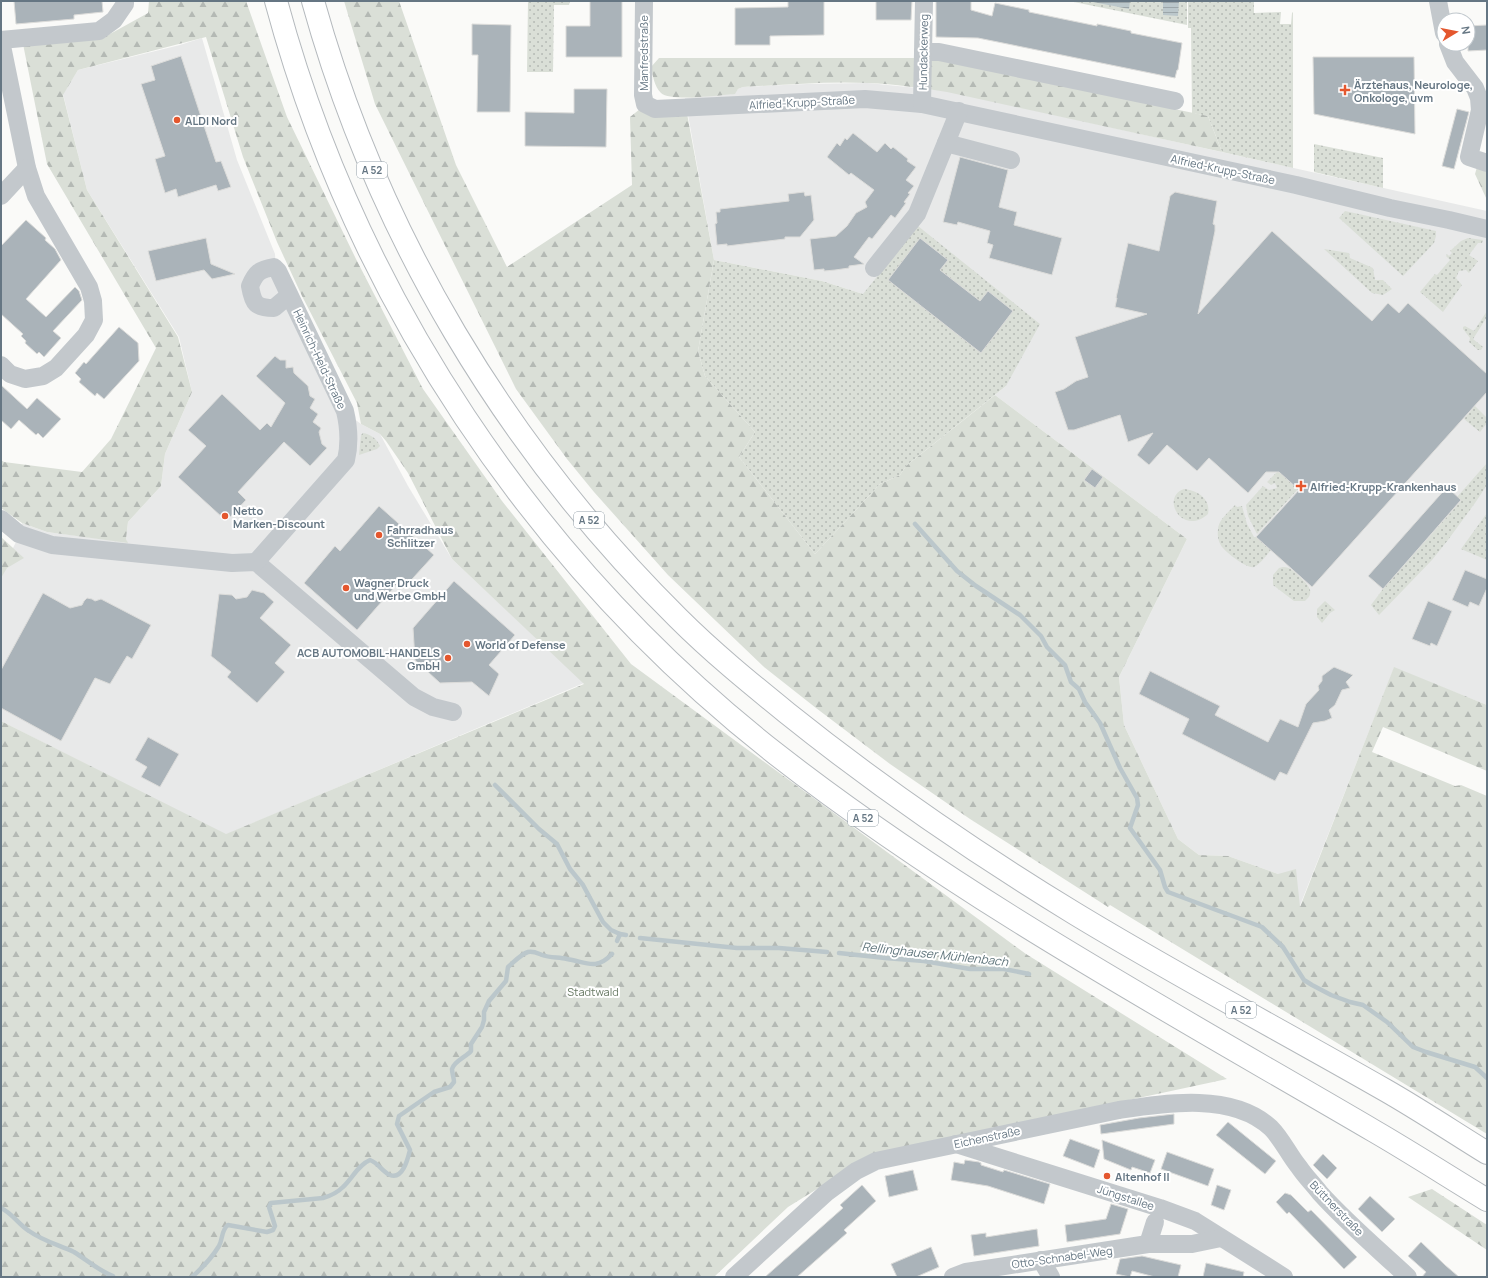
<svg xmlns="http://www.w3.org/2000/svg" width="1488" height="1278" font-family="Manrope,sans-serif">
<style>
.built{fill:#e8e9e9}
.green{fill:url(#green-dots)}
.forest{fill:url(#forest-firs)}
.water{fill:url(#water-rules)}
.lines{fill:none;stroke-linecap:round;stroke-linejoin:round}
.stream{stroke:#bbc7cb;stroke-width:4.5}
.building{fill:#aab3b9;stroke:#dcdcda}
.motorway-casing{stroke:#b4b9bd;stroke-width:24}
.minor{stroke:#c3c8cc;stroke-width:18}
.motorway{stroke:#fff;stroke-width:22}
.poi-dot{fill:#e4572e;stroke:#fff;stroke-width:1.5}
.labels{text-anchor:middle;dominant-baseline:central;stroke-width:4;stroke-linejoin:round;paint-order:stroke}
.shield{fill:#fff;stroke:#939fa8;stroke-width:1}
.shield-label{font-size:10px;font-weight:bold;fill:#657683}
.street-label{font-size:11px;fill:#657683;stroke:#fff}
.poi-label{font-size:11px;font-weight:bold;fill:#657683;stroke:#fff;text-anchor:start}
.park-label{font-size:11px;fill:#687a64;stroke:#fff}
.water-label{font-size:12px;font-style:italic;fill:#60757c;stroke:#fff}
</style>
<defs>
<pattern id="green-dots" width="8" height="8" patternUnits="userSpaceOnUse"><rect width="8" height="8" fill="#dadfd7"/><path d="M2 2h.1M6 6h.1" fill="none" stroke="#b4b9b4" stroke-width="1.8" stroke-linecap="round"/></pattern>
<pattern id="forest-firs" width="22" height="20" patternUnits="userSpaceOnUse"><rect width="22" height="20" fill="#dadfd7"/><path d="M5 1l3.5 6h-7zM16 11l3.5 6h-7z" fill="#b4b9b4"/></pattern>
<pattern id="water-rules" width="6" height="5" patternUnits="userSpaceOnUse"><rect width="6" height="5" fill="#bbc7cb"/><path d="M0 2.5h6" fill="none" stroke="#9ca6aa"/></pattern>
</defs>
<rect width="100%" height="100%" fill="#fafaf8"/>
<g class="built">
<polygon points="202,38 237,160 275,254 276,272 345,412 361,424 380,434 408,486 452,559 584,683 225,835 1,721 1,572 17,540 22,523 47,532 127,542 126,539 128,522 161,486 165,454 192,392 179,337 87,190 63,94 78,70 180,45"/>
<polygon points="868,83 947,91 1487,211 1487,705 1394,668 1299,908 1278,874 1228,856 1199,855 1178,839 1124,725 1119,677 1187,539 995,395 1006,386 863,294 822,281 714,260 685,98 735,93 738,89 743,87 807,84"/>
</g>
<g class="green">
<polygon points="528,1 570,1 569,5 554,5 553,72 527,72"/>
<polygon points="1069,1 1187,1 1187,25"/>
<polygon points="1188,1 1254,1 1254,13 1281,12 1280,24 1291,24 1292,13 1293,12 1293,168 1222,152 1208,116 1192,113 1191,28 1188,28"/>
<polygon points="1314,144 1383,158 1383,188 1314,172"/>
<polygon points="1345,211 1436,231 1436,236 1434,243 1403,276 1339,218"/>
<polygon points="918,226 1040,324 1006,386 906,466 900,475 880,484 815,554 739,457 755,432 705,376 698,351 714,260 822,281 863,294"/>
<polygon points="1468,238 1483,240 1482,243 1478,243 1469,255 1478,261 1469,273 1466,270 1459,271 1456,278 1462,285 1443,312 1420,292 1435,274 1437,275 1450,260 1446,256 1447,254 1449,256 1452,253 1450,251 1461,241"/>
<polygon points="1324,249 1349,253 1350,258 1373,268 1375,280 1383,280 1392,289 1383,295 1372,293"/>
<polygon points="1487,311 1487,317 1473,339 1483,347 1481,350 1478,350 1469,342 1470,338 1463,329 1463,327 1465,326 1474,331"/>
<polygon points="1475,406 1487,418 1487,423 1480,432 1464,419"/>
<path d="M363 433C370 434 377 439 380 446L377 449 359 455 361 435Z"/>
<polygon points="1487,463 1487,485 1475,503 1448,540 1432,560 1379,615 1371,605 1383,589 1461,501 1457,497"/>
<polygon points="1278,471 1298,489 1257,534 1248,516 1246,505 1263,486 1269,490 1277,488 1275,483 1271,485 1267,482"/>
<path d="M1184 489C1197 490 1211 499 1208 514 1182 537 1160 497 1184 489Z"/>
<path d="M1235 505 1237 507 1242 506 1247 524 1254 537H1256L1271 550C1266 556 1260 564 1254 567 1247 569 1227 553 1223 548 1219 544 1217 536 1218 530 1218 520 1228 513 1235 505Z"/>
<polygon points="1487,513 1487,560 1461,549"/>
<path d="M1283 567C1291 567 1294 572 1300 577 1308 585 1316 592 1305 601H1294L1273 585V575L1279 568Z"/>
<polygon points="1325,601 1335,610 1330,613 1322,623 1317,617 1317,609"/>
</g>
<g class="forest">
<polygon points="149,1 246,1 287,117 356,259 423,389 502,501 631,664 1026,954 1227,1079 872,1155 788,1207 714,1277 1,1277 1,721 226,834 584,684 452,559 408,473 386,441 380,434 361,424 357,403 302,296 277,242 243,157 206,37 78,70 63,95 87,190 178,337 192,392 165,454 161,486 128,522 126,539 128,543 47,532 22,523 1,508 1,460 4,462 82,472 111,439 156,348 47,164 23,44 110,34 148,13"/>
<polygon points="344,1 399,1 456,165 507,267 632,185 630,117 645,105 686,108 714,260 698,351 705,376 755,432 739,457 815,554 880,484 900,475 906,466 995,395 1187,539 1119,677 1124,725 1178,839 1199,855 1228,856 1278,874 1296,869 1300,907 1394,667 1487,705 1487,771 1383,727 1372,752 1455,786 1461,785 1487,796 1487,1134 1110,905 1108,907 970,819 890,764 816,708 764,667 668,575 594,492 567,459 516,389 375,104"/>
<path d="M659 58H928L1208 116 1222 152 947 92C921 88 895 84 868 83 827 81 785 85 743 87L738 89 735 94C720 95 671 102 661 93 654 86 653 76 651 67Z"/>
<polygon points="1477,167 1487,170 1487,200 1475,174"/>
<polygon points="1,537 24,558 7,568 1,578"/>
<polygon points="1432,1189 1487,1225 1487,1250 1408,1197"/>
</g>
<g class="water">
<polygon points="1088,1 1130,1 1129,9"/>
<polygon points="1163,1 1179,1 1178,16 1163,15"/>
</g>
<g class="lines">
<g class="stream">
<polyline points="915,524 957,571 976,586 1020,615 1041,636 1047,647 1065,665 1071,682 1079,689 1085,702 1100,723 1120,768 1137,798 1138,805 1130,828 1160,870 1165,887 1168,892 1262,927 1283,947 1304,980 1312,985 1331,995 1350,1002 1363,1005 1387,1022 1413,1047 1426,1052 1475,1067 1487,1078"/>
<polyline points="495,785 539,829 557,844 570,869 583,885 603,922 611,930 620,934"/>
<polyline points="640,938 737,948 779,948 827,952"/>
<polyline points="617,941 620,934 626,935"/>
<polyline points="839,953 885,958 924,961 970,969 1004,969 1029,974"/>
<path d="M1 1208C12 1213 19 1225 29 1231 43 1241 59 1245 74 1252 87 1260 99 1271 113 1276"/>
<path d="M192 1277C201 1269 213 1256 219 1246 223 1239 221 1230 228 1225L267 1232 273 1230 275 1226 269 1207 271 1203 323 1198C330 1196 337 1193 343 1187 352 1179 358 1165 370 1160 378 1163 383 1172 390 1175 403 1180 408 1158 410 1150L397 1124 399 1116 434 1092 450 1087 454 1082C454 1078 452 1073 452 1069 454 1061 466 1057 471 1051V1044L482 1027 484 1020V1012L489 1001 506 981 508 967C514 962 521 954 528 952 534 951 537 953 542 955 550 958 559 957 567 959 586 962 596 971 612 954"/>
</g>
</g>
<g class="building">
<polygon points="14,1 102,1 103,12 74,15 74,19 16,24"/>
<polygon points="590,1 622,1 622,57 566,57 566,26 590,26"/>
<polygon points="788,1 824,1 824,35 770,36 770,45 735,45 735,8 788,7"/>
<polygon points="876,1 912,1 911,20 876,20"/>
<polygon points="936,1 971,1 971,10 992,16 995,3 1029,10 1029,12 1097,26 1097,24 1131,31 1131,33 1182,43 1178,70 1177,70 1175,78 978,38 936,37"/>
<polygon points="472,24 511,25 510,112 477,112 478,55 472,55"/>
<polygon points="1487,25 1487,50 1468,51 1468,26"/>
<polygon points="181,56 216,162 221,161 231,187 218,191 216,185 178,197 176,189 165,193 155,159 165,156 141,84 155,80 151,66"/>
<polygon points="1313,57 1414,57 1415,134 1314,114"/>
<polygon points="574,89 607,89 606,147 525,146 525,112 574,113"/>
<polygon points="1457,109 1469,112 1454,169 1442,166"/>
<polygon points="853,133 877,152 885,143 891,149 893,147 908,159 907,161 916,167 906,180 914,186 908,193 910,194 904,202 906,203 895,218 891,215 872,239 869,237 854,257 864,264 849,266 849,268 835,270 824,271 824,269 814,270 810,239 836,236 847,226 856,213 867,207 865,202 874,190 851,173 849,175 827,157 837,143 840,146 845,138 847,140"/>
<polygon points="960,157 1008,170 999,207 1017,212 1014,225 1062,238 1052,275 989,258 993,245 987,243 990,231 958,222 957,225 943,222"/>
<polygon points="804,192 805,196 811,195 814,220 800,237 785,237 785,239 727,246 727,244 717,245 715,224 717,223 716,212 720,212 720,209 789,201 788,194"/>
<polygon points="1175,192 1217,201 1213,224 1215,225 1215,231 1198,314 1272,231 1372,321 1388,303 1399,313 1408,303 1487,374 1487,392 1312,587 1256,537 1299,490 1279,472 1266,472 1248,493 1209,458 1197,471 1167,445 1149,465 1137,455 1153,433 1128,442 1120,415 1074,430 1068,430 1055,392 1064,389 1076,381 1088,377 1075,337 1147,314 1115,307 1117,298 1116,298 1128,243 1159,251 1170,196"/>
<polygon points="26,220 46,238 45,240 55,249 61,260 26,299 46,317 75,287 79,291 82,300 53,331 61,338 44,357 39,352 37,354 25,343 26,341 21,336 23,334 1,314 1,246"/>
<polygon points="206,238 211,264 235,274 212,279 204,270 156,281 148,251"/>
<polygon points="920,238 948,260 940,270 980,301 988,291 1013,311 981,353 888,280"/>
<polygon points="119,327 138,343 139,361 104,399 97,393 95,396 79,382 81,379 75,373 84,362 86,364"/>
<polygon points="275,356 280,360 286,360 286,368 293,367 294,373 308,386 310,396 315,399 310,408 318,414 313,422 321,428 319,432 322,444 327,448 310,466 284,442 238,492 246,500 230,517 227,513 223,518 178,477 206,446 188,430 222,394 260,430 267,423 271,427 285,403 256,376"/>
<polygon points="1,385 27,409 37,398 61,419 43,438 38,433 36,435 19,420 11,429 1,420"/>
<polygon points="1092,469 1103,477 1095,488 1084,480"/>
<polygon points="1447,487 1461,500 1383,589 1368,576"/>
<polygon points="379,506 434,555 403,589 397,584 357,630 304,583 335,546 340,551"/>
<polygon points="1465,570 1487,579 1487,588 1479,606 1470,602 1468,607 1452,600"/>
<polygon points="454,581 515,635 489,665 499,674 489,696 472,682 440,683 415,660 413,628"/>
<polygon points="252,590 264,593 274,602 260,618 291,645 275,663 285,672 257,703 227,677 231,672 211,656 219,594 232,595 236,599 247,597"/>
<polygon points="43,593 70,608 82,605 84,601 87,598 92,599 95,601 101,599 151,625 132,659 127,656 110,684 95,678 61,741 1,708 1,670"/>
<polygon points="1428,601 1452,611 1437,646 1431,643 1430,646 1412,639"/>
<polygon points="1334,667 1353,675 1346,682 1350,688 1342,690 1335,705 1329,710 1332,718 1325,721 1313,723 1287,775 1280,772 1275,781 1182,734 1189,719 1139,694 1150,671 1220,706 1215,715 1268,742 1280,719 1298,727 1306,704 1319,690 1318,686 1322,681 1322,676"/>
<polygon points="148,737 179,754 160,787 141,777 147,767 135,760"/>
<polygon points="1174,1114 1174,1124 1101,1134 1100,1125 1139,1118"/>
<polygon points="1228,1122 1276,1161 1265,1174 1216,1135"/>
<polygon points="1070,1139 1100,1150 1094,1168 1063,1156"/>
<polygon points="1102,1140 1155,1160 1150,1173 1132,1167 1131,1170 1104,1159"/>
<polygon points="1167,1152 1214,1169 1208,1186 1161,1169"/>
<polygon points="1323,1154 1337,1168 1327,1179 1313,1165"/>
<polygon points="965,1160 979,1162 981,1163 981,1165 1003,1172 1004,1170 1050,1184 1044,1204 988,1186 951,1180 954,1162 964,1164"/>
<polygon points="913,1170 918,1190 889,1197 885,1176"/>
<polygon points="862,1185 876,1201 844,1230 847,1233 797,1277 765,1277 843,1208 840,1205"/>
<polygon points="1217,1185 1231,1190 1224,1210 1211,1205"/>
<polygon points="1285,1193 1291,1195 1308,1212 1311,1210 1357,1257 1344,1269 1289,1212 1287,1214 1276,1202"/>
<polygon points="1370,1196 1395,1219 1382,1232 1358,1209"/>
<polygon points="1111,1204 1128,1209 1120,1234 1067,1242 1065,1225 1106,1219"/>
<polygon points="1037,1229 1039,1246 974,1256 971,1235 986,1233 986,1237"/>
<polygon points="1421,1242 1445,1265 1459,1277 1422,1277 1426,1272 1408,1256"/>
<polygon points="931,1247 939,1267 916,1277 897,1277 891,1264"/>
<polygon points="1142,1256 1181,1265 1178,1277 1155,1277 1132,1271 1130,1277 1116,1274 1120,1259"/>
<polygon points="1206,1263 1244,1272 1243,1277 1203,1277"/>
</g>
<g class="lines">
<g class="motorway-casing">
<g id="motorway">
<path d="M276 1C356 298 534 564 776 754 962 899 1171 1012 1374 1131 1412 1153 1449 1177 1487 1200"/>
<path d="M313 1C378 235 506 448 678 618 712 652 750 683 787 713 878 786 974 852 1074 913 1176 975 1282 1031 1385 1090 1420 1110 1453 1132 1487 1153"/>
</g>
</g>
<g class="minor">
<polyline points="644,1 643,95 645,104 655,109 865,99 922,104 1296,185 1390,208 1449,220 1487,229"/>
<polyline points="1438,1 1444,33"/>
<polyline points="1,40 99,31 114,20 125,4 125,1"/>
<polyline points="1,41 27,168 36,196 89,287 93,301 94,320 86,335 56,368 43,376 25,379 10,374 1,365"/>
<polyline points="1448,44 1455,62 1475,88 1479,98 1480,110 1469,157 1487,163"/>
<polyline points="923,52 939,52 1175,101"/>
<polyline points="922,104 924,1"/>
<polyline points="946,143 1011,160"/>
<polyline points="1,196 27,168"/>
<polyline points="874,268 917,214 959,111"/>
<polyline points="1,519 19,534 52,545 232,563 256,562 414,697 433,707 453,712"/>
<path d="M256 562 346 460C350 443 349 428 345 411L288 292 278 271 274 267C259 270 256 272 250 286 253 304 256 308 274 308L287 297 288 292"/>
<polyline points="956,1144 1160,1208 1195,1221 1284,1277"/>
<polyline points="1148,1244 1155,1222"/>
<polyline points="1041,1260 1051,1277"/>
<path d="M734 1277 826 1193 856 1171 876 1161 1119 1110C1165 1103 1233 1092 1271 1128 1282 1139 1289 1155 1299 1167 1305 1176 1313 1184 1320 1193 1347 1223 1379 1250 1408 1277"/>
<polyline points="953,1277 966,1272 1148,1244 1192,1244 1221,1238"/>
</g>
<use href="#motorway" class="motorway"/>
</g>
<g class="poi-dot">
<path d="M1343 84h4v4h4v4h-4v4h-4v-4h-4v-4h4z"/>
<circle cx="177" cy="120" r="4"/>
<path d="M1299 480h4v4h4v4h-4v4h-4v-4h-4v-4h4z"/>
<circle cx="225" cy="516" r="4"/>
<circle cx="379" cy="535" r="4"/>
<circle cx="346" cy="588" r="4"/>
<circle cx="467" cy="644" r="4"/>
<circle cx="448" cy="658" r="4"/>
<circle cx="1107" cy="1176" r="4"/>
</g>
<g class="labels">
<g class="shield">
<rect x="357" y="162" width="30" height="16" rx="3"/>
<rect x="574" y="512" width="30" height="16" rx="3"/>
<rect x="848" y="810" width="30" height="16" rx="3"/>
<rect x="1226" y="1002" width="30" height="16" rx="3"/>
</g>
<g class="shield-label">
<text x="372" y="170">A 52</text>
<text x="589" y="520">A 52</text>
<text x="863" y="818">A 52</text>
<text x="1241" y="1010">A 52</text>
</g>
<g class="street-label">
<text transform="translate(923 52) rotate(-89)">Hundackerweg</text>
<text transform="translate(643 53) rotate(-90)">Manfredstraße</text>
<text transform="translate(802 102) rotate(-3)">Alfried-Krupp-Straße</text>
<text transform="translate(1223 169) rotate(12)">Alfried-Krupp-Straße</text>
<text transform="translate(320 359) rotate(65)">Heinrich-Held-Straße</text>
<text transform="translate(987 1137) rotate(-12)">Eichenstraße</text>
<text transform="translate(1126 1197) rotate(18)">Jüngstallee</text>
<text transform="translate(1337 1208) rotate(46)">Büttnerstraße</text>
<text transform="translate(1062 1257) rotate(-8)">Otto-Schnabel-Weg</text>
</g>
<g class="poi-label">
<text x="1354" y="84">Ärztehaus, Neurologe,<tspan x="1354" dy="13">Onkologe, uvm</tspan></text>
<text x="185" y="120">ALDI Nord</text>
<text x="1310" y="486">Alfried-Krupp-Krankenhaus</text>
<text x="233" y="510">Netto<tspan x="233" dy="13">Marken-Discount</tspan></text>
<text x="387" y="529">Fahrradhaus<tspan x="387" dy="13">Schlitzer</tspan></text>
<text x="354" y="582">Wagner Druck<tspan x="354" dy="13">und Werbe GmbH</tspan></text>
<text x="475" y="644">World of Defense</text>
<text x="440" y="652" text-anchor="end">ACB AUTOMOBIL-HANDELS<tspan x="440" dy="13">GmbH</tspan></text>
<text x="1115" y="1176">Altenhof II</text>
</g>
<g class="park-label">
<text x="593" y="991">Stadtwald</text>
</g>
<g class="water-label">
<text transform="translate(935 954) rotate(6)">Rellinghauser Mühlenbach</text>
</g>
</g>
<rect width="1488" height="1278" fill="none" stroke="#657683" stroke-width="4"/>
<g transform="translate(1456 32) rotate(80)"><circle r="19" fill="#ffffff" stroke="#c1c8cd"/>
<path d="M0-3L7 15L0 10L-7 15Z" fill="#e4572e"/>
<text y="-6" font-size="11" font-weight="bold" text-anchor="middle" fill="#657683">N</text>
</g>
</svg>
